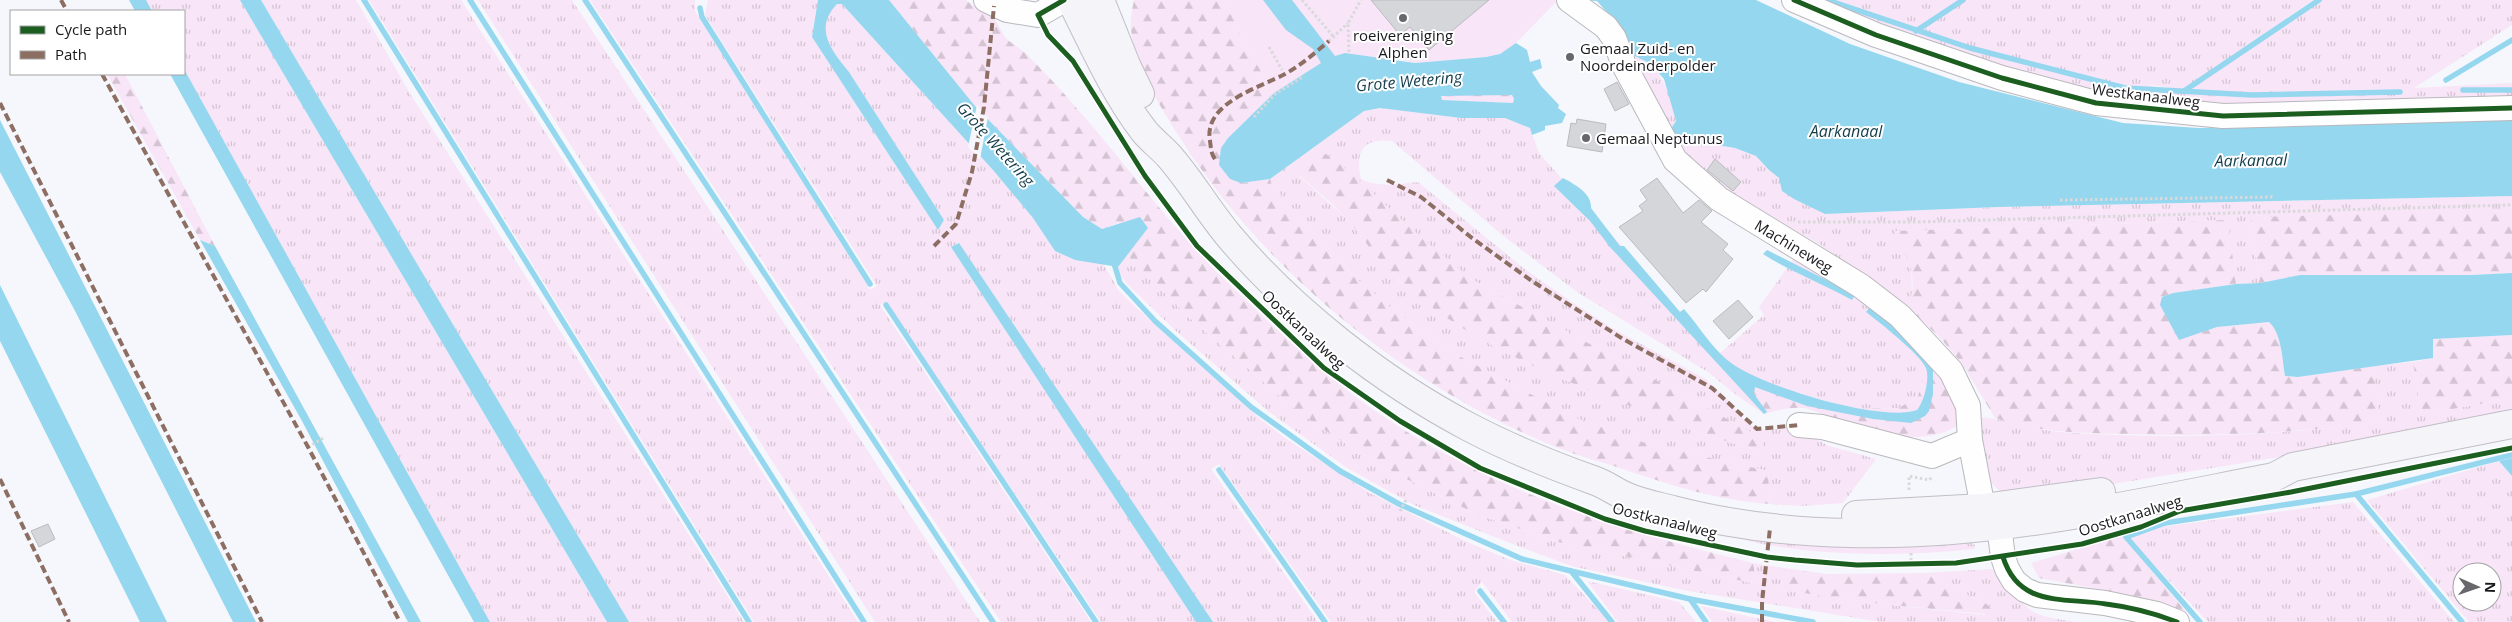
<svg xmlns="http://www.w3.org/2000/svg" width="2512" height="622" font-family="'Open Sans',sans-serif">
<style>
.grass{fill:url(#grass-tufts);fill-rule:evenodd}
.forest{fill:url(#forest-firs)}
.pitch{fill:#f8e5f7}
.water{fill:#95d7ef;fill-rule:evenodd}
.pier{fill:#f6f7fc}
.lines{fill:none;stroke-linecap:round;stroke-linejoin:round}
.stream{stroke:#95d7ef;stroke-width:5.5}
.building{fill:#d4d6da;stroke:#babbbf}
.minor-casing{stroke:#b9b9bd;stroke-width:26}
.major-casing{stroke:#c1bec7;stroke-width:30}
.path{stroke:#d9d9db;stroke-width:3;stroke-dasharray:2.5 2.5;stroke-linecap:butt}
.minor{stroke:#fefeff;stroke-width:24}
.major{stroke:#f5f4f8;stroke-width:28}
.quiet{stroke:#8d6e63;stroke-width:4;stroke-dasharray:8 4;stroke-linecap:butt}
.cycleway-casing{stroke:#fff;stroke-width:8}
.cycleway{stroke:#1b5e20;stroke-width:5}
.poi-dot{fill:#67676c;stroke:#fff;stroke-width:2}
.labels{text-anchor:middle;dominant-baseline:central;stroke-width:4;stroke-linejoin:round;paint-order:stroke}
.poi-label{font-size:15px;fill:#1a1a1e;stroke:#fff;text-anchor:start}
.street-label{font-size:15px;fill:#1a1a1e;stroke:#fff}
.water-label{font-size:16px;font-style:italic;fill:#133d4b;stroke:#fff}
</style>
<defs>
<pattern id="grass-tufts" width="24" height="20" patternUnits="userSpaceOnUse" patternTransform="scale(1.25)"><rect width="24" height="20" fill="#f8e5f7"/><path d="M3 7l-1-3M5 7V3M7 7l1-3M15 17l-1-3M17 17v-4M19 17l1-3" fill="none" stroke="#d4c4d3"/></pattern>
<pattern id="forest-firs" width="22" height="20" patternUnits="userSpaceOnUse" patternTransform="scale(1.25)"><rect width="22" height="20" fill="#f8e5f7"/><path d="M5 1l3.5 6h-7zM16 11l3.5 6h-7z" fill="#d4c4d3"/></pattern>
</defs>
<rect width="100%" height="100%" fill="#f6f7fc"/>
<g class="grass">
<polygon points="146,0 240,0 607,622 490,622 184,69 184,11 152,11"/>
<polygon points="261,0 356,0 411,95 744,622 629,622"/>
<polygon points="369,0 461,0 858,622 754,622"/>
<polygon points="478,0 572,0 980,622 875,622"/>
<path d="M590 0H695V11L870 290 877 286 705 15 708 0H818L812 37 938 230 944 220 849 72C832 51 813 29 837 4H842L993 170 1033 218 1055 251 1075 260 1103 263 1119 291 1141 312 1258 417 1285 438 1370 493 1465 541 1510 560 1565 575 1610 622H1512L1482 582 1474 592 1497 622H1331L1219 464 1211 469 1318 622H1213L958 243 951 247 1196 622H1101L887 302 880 305 1091 622H1001Z"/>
<path d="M1815 0H2313L2182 90 2146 84C2174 94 2202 93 2232 92L2187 91 2322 0H2512V25L2414 88 2512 83V100L2303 108 2131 101 1991 67Z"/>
<path d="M1627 52C1661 62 1669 90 1676 121L1668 133Z"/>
<path d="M1380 108 1461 118H1505L1530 128 1539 153 1707 342 1720 353 1764 315 1759 307 1795 257 1876 307 1930 357 1918 396 1899 408 1856 409 1785 390 1745 382 1767 413 1764 414 1735 394 1708 372 1577 292 1502 235 1392 141C1362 137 1355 153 1361 179 1380 188 1397 184 1418 182L1526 270 1572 302 1617 331 1704 378 1727 399 1744 420 1759 430 1796 428 1829 446 1876 459 1843 503 1801 506 1770 504 1768 471 1645 443 1575 418 1446 349 1390 307 1353 276 1272 185 1270 179 1364 111ZM1330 156 1446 260 1471 279 1749 431 1757 450 1701 434 1689 427 1530 365 1449 319 1398 280 1343 215 1299 176Z"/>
<polygon points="1671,141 1685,145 1699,142 1735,148 1756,156 1769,170 1825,214 1998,207 2512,196 2512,211 2250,222 2260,283 2236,284 2227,220 1895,231 1911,261 1912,295 1908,307 1818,243 1748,205 1708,174"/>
<path d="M1127 255 1191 319 1298 412 1373 462 1476 514 1558 542 1752 583 1756 579 1753 563 1784 568 1782 590 1881 604 1986 615 1982 602 1925 573 1992 569C2007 579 2014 595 2027 607 2038 618 2061 619 2076 622H1881L1683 590 1571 566 1515 545 1414 505 1347 468 1268 411 1176 331 1127 284 1119 273 1118 267Z"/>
<path d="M2413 362 2421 413 2453 409 2512 398V415L2342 447 2032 497 2003 494 1990 482 1979 417C2007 419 2033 430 2061 432 2167 440 2275 436 2380 422L2373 366Z"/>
<path d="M2499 461 2512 476V622H2469L2367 500ZM2462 572H2492V602H2462Z"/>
<polygon points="2353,502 2454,622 2208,622 2129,538 2160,527"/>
<path d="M1727 535 1966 539 1975 545 1974 549C1905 557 1793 557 1727 535Z"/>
<polygon points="1587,581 1679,602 1696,622 1618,622"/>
<polygon points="1701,606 1775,622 1712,622"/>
</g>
<g class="forest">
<path d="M889 0H966C975 9 987 11 995 20 999 24 1001 31 1005 37 1010 43 1018 47 1024 52 1044 71 1062 91 1079 111 1127 165 1170 226 1222 277 1262 316 1304 357 1348 391 1469 484 1607 528 1753 563L1756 580 1752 583 1558 542 1476 514 1373 462 1298 412 1191 319 1127 255 1148 228 1118 223 1102 229 1083 217 975 106Z"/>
<path d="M1134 0H1225L1246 46 1274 93 1228 138 1221 148 1241 183 1270 179 1272 185 1353 276 1390 307 1446 349 1576 418 1645 443 1768 471 1770 504C1716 500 1673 486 1623 469 1602 462 1581 457 1561 449 1412 390 1271 278 1184 144 1165 115 1134 66 1131 30 1130 20 1132 10 1134 0Z"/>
<polygon points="107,74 125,74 215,246 200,240"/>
<polygon points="1441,95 1512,95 1514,99 1513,103 1442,100"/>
<path d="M1323 154 1330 156 1360 181 1416 233 1471 279 1749 431 1763 441 1764 448 1757 450 1701 434 1689 427C1591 392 1476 352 1399 280 1378 261 1363 237 1344 216 1331 201 1314 189 1299 175Z"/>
<polygon points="2512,211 2512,273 2471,275 2300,275 2260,283 2250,222 2253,217"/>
<path d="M2228 220 2236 284 2173 293 2162 297 2179 339 2217 327 2269 322C2282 334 2282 359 2285 376L2298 377 2373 366 2380 422C2296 433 2212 437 2126 434 2081 433 2038 433 1995 418L1963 365 1942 340 1908 307C1919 275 1909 260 1894 231Z"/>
<polygon points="2512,335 2512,398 2453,409 2421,413 2413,362 2433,358 2432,339"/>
<path d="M1930 357 1947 379 1961 423C1927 449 1875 433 1838 421 1828 418 1819 412 1809 409 1795 406 1781 409 1767 413L1745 381 1856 409 1899 408 1918 396Z"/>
<path d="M2122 536 2187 613C2140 594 2089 588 2039 578L2031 563Z"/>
<polygon points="1784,568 1827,574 1925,573 1997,610 1996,615 1881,604 1782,590"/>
</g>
<polygon class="pitch" points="1225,0 1558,0 1516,43 1500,54 1486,57 1415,63 1387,57 1322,63 1274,93 1246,46"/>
<g class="water">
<polygon points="129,0 146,0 152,11 135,11"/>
<polygon points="240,0 261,0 629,622 607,622"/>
<path d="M818 0H889L975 106 1083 217 1102 229 1140 217 1148 228 1118 267 1075 260 1055 251 1033 218 993 170 842 4H837C813 29 832 51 849 72L944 220 938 230 812 37Z"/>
<path d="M1263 0H1292L1335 56 1345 53 1415 63 1486 57 1500 54 1516 43 1527 50 1530 62 1540 59 1542 68 1532 72 1541 86 1559 105 1558 108 1566 114 1562 123 1545 126V130L1532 135 1530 128 1505 118H1461L1380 108 1364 111 1270 179 1241 183 1230 179 1219 165 1221 148 1228 138 1274 93 1321 63 1313 49 1286 30ZM1512 95 1514 99 1513 103 1442 100 1441 96Z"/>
<polygon points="1578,0 1756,0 1850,44 1959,82 2123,123 2199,128 2512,120 2512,196 1998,207 1825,214 1794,199 1782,191 1779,178 1769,170 1756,156 1735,148 1699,142 1685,145 1671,141 1668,133 1676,121 1664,79 1651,64 1627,52 1612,50 1597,54 1595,46 1609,42 1611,17 1597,1"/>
<polygon points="184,69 490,622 474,622 170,74 184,74"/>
<polygon points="0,120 256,622 233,622 74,309 0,172"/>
<path d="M1563 178C1574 184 1592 193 1591 208L1620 246H1624L1680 312 1684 309C1698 325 1710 345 1726 359 1755 385 1880 423 1917 410 1924 402 1930 379 1926 368 1920 354 1879 322 1866 312L1870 307 1895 327 1933 367V394L1929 411 1925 416 1911 423 1873 419 1807 406 1755 387 1754 394 1767 412 1764 414 1610 247 1590 221 1554 186Z"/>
<polygon points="200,240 215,246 421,622 408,622 302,421"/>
<polygon points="959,243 1213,622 1196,622 951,247"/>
<path d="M1767 250 1850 292 1855 295 1852 300C1822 283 1791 272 1763 254Z"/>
<path d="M2512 273V335L2433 339V358L2298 377 2285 376C2282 359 2282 334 2269 322L2217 327 2179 340 2160 305 2162 297 2173 293 2236 284 2260 283 2300 275H2471Z"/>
<polygon points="0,285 167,622 140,622 0,341"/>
<polygon points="2512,458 2512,476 2499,461"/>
</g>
<polygon class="pier" points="977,105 988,117 980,159 968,147"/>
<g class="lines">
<g class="stream">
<polyline points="364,0 749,622"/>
<polyline points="470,0 864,622"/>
<polyline points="585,0 993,622"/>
<polyline points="1827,0 1970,48 2125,88 2252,95 2400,92"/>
<polyline points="700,8 702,17 870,284"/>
<polyline points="1916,31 1963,0"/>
<polyline points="2446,80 2512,40"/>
<polyline points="2463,90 2512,90"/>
<polyline points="2184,91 2319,0"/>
<polyline points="1113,260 1120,283 1155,321 1251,407 1340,471 1399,504 1522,559 1571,571 1612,622"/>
<polyline points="886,305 1096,622"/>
<polyline points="1219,470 1325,622"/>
<polyline points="2356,494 2462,622"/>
<polyline points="1571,571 1690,599 1813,622"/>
<polyline points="1480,591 1504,622"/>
<polyline points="1690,599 1706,622"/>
<polyline points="2200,622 2126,537 2165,523 2356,494 2512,455"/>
</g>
</g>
<g class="building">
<polygon points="1371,0 1489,0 1429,50 1410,27 1400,35"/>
<polygon points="1617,82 1629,104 1615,111 1604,89"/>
<polygon points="1577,119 1606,124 1602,152 1567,146 1571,123 1576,124"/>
<polygon points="1715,159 1741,182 1733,191 1707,170"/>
<polygon points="1657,178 1683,213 1699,200 1712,211 1701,222 1728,244 1723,250 1733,259 1706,292 1703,289 1686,303 1619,227 1643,211 1639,206 1647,200 1640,190"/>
<polygon points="1738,300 1753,317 1729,339 1713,321"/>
<polygon points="48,524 55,539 39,547 31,531"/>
</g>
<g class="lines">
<g class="minor-casing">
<g id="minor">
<polyline points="986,0 1007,10 1038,15 1064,0"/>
<polyline points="1569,0 1606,27 1614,38 1624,65 1675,160 1719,199 1861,286 1900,316 1951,371 1968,406 1970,440 1983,508 1999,526 2003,557 2007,569 2014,581 2025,590 2037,595 2105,603 2157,614 2177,622"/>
<polyline points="1794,0 1876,35 2002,78 2096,103 2223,116 2512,108"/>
<polyline points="1799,425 1822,427 1932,456 1970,440"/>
</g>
</g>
<g class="major-casing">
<g id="major">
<path d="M1071 0C1093 44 1114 92 1144 131 1151 140 1161 147 1169 156 1191 181 1208 211 1229 236 1292 311 1382 381 1469 427 1509 448 1551 465 1593 480 1605 484 1614 491 1625 496 1640 503 1657 506 1673 510 1731 525 1790 532 1850 533 1993 537 2134 504 2274 477L2293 467 2512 424"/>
<polyline points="1100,0 1126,65 1140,94"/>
<polyline points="1856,515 1983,508 2101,492"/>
</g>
</g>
<g class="path">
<polyline points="1302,0 1334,37"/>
<polyline points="1329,41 1348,23"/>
<polyline points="1269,47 1282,70"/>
<polyline points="1349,52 1348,23 1361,0"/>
<polyline points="1254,117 1275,94 1304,76"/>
<polyline points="2060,200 2275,197"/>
<polyline points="1798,222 1917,222 2512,205"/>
<polyline points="308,447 325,437"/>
<polyline points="1909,490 1909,476 1929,480 1932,477"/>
<polyline points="1400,511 1406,500"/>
<polyline points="1911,553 1911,565"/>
</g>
<use href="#minor" class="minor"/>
<use href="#major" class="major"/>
<g class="quiet">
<polyline points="61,0 67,11"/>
<polyline points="102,74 308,447 400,622"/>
<polyline points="0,103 262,622"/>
<path d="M1215 159C1211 154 1211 148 1210 141 1203 103 1259 88 1285 74 1301 65 1315 53 1329 41"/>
<polyline points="1387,180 1421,197 1472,238 1532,281 1623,339 1712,388 1757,429 1799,425"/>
<polyline points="934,246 956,224 972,172 984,107 994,6"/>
<polyline points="0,479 69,622"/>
<polyline points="1762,622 1762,602 1770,528"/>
</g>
<g class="cycleway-casing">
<g id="cycleway">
<polyline points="1064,0 1038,15 1048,35 1073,61 1145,176 1197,246 1324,368 1400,421 1480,468 1605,519 1645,531 1767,557 1795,560 1857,565 1956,563 2082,544 2141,527 2180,511 2291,492 2512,448"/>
<polyline points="1794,0 1876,35 2002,78 2096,103 2223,116 2512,108"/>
<path d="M2003 557C2019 608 2064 597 2106 604 2130 607 2154 613 2177 622"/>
</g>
</g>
<use href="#cycleway" class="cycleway"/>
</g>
<g class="poi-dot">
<circle cx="1403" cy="18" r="5"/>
<circle cx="1570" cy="57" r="5"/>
<circle cx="1586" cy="138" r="5"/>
</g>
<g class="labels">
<g class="poi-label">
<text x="1403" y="35" text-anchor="middle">roeivereniging<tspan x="1403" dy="17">Alphen</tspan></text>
<text x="1580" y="48">Gemaal Zuid- en<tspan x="1580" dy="17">Noordeinderpolder</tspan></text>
<text x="1596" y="138">Gemaal Neptunus</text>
</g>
<g class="street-label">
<text transform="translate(2146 95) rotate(7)">Westkanaalweg</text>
<text transform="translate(1794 246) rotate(31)">Machineweg</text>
<text transform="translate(1304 329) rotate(43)">Oostkanaalweg</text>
<text transform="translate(2130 515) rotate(-17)">Oostkanaalweg</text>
<text transform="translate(1665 520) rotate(14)">Oostkanaalweg</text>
</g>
<g class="water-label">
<text transform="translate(1409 81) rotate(-5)">Grote Wetering</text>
<text x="1846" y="131">Aarkanaal</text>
<text transform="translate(996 144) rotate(48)">Grote Wetering</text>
<text transform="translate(2251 160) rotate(-1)">Aarkanaal</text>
</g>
</g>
<rect x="10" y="10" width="175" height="65" fill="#ffffff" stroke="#a3a3a5"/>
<rect x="20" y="26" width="25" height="8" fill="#1b5e20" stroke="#a3a3a5"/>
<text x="55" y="35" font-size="15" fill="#1a1a1e">Cycle path</text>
<rect x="20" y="51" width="25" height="8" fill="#8d6e63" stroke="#a3a3a5"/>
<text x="55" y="60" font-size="15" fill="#1a1a1e">Path</text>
<g transform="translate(2477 587) rotate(92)"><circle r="24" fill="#ffffff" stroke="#a3a3a5"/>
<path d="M0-4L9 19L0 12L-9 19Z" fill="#67676c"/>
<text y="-8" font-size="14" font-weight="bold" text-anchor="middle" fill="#1a1a1e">N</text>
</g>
</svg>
